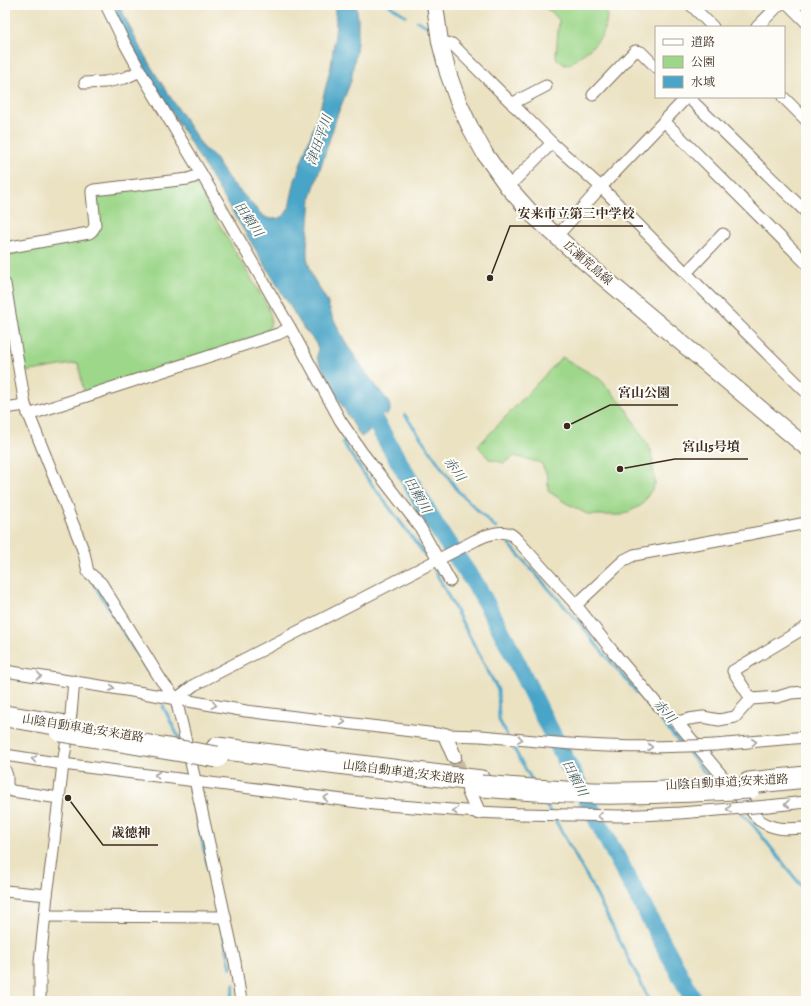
<svg xmlns="http://www.w3.org/2000/svg" width="811" height="1006" font-family="Alegreya,'Noto Serif JP',serif">
<style>
.green{fill:#9dd78a;stroke:#6c8054}
.water{fill:#4aa5c8;stroke:#426873}
.lines{fill:none;stroke-linecap:round;stroke-linejoin:round}
.stream{stroke:#4aa5c8;stroke-width:3}
.river{stroke:#4aa5c8;stroke-width:18}
.tertiary-tunnel{stroke:#c8bda1;stroke-width:14;stroke-dasharray:14 7;stroke-linecap:butt}
.minor-casing{stroke:#796a57;stroke-width:13}
.tertiary-casing{stroke:#796a57;stroke-width:16}
.secondary-casing{stroke:#796a57;stroke-width:18}
.motorway-casing{stroke:#796a57;stroke-width:23}
.minor{stroke:#fff;stroke-width:11}
.tertiary{stroke:#fff;stroke-width:14}
.secondary{stroke:#fff;stroke-width:16}
.motorway{stroke:#fff;stroke-width:21}
.minor-bridge-casing{stroke:#796a57;stroke-width:13;stroke-linecap:butt}
.motorway-bridge-casing{stroke:#796a57;stroke-width:23;stroke-linecap:butt}
.minor-bridge{stroke:#fff;stroke-width:11}
.motorway-bridge{stroke:#fff;stroke-width:21}
.oneway{stroke:#a79f9a}
.labels{text-anchor:middle;dominant-baseline:central;stroke-width:4;stroke-linejoin:round;paint-order:stroke}
.street-label{font-size:12px;fill:#3b2a1e;stroke:#fdfcf7}
.water-label{font-size:13px;font-style:italic;fill:#415b62;stroke:#fdfcf7}
.leader{fill:none;stroke:#3b2a1e;stroke-width:1.5}
.callout-dot{fill:#3b2a1e;stroke:#fdfcf7;stroke-width:1.5}
.callout-label{font-size:13px;text-anchor:middle;font-weight:bold;fill:#3b2a1e;stroke:#fdfcf7;stroke-width:4;stroke-linejoin:round;paint-order:stroke}
</style>
<rect width="100%" height="100%" fill="#fdfcf7"/>
<filter id="ink" filterUnits="userSpaceOnUse"><feTurbulence type="fractalNoise" baseFrequency=".025" numOctaves="2"/><feDisplacementMap in="SourceGraphic" scale="8" xChannelSelector="R" yChannelSelector="G"/><feConvolveMatrix kernelMatrix="1 2 1 2 8 2 1 2 1" color-interpolation-filters="sRGB"/></filter>
<filter id="wash" filterUnits="userSpaceOnUse"><feTurbulence type="fractalNoise" baseFrequency=".012" numOctaves="4" result="noise"/><feDisplacementMap in="SourceGraphic" scale="16" xChannelSelector="R" yChannelSelector="G"/><feGaussianBlur stdDeviation="0.9" result="paint"/><feColorMatrix in="noise" values="0 0 0 0 0 0 0 0 0 0 0 0 0 0 0 0 0 1.4 0 .05"/><feComposite in="paint" operator="in"/></filter>
<g filter="url(#wash)">
<rect width="100%" height="100%" fill="#ebe2c2"/>
<g class="green">
<path d="M540 5H609C607 13 607 23 604 31 598 46 582 54 570 64L565 65 557 59 556 55 559 20 552 12Z"/>
<path d="M194 182 268 307C272 318 273 325 265 333L84 393 78 363 25 372 5 250 95 235 98 233 99 230 94 197 98 192Z"/>
<polygon points="562,357 600,379 625,407 651,450 655,484 642,505 622,515 589,515 566,503 548,491 548,477 541,463 515,456 504,463 489,459 478,446"/>
</g>
<polygon class="water" points="111,5 119,5 138,44 153,70 204,149 212,154 228,178 261,214 267,218 272,219 279,218 284,216 289,208 295,180 320,109 331,66 335,35 336,21 334,5 356,5 358,18 358,34 356,51 351,81 337,116 311,197 307,249 307,257 312,276 327,301 332,316 347,345 369,377 388,401 390,407 390,412 386,416 384,414 381,415 382,418 384,421 361,437 343,407 317,358 318,348 315,342 308,333 304,329 129,42"/>
<g class="lines">
<g class="stream">
<polyline points="389,5 406,16"/>
<polyline points="417,21 427,26"/>
<polyline points="405,415 458,491 496,528"/>
<polyline points="349,437 343,442 343,443 364,474 426,556"/>
<polyline points="509,544 588,633 593,641 681,744"/>
<polyline points="435,571 498,690 499,720 507,735"/>
<polyline points="93,583 147,670"/>
<polyline points="163,706 179,738 180,744"/>
<polyline points="510,742 533,782"/>
<polyline points="686,750 713,782"/>
<polyline points="191,792 231,968"/>
<polyline points="543,799 550,812"/>
<polyline points="740,812 753,825 806,892"/>
<polyline points="554,818 591,884 650,1001"/>
<polyline points="231,1001 234,985"/>
</g>
<polyline class="river" points="366,405 436,526 479,590 506,640 543,716 607,839 694,1001"/>
</g>
</g>
<g filter="url(#ink)">
<g class="lines">
<polyline class="tertiary-tunnel" points="454,756 466,785"/>
<g class="minor-casing">
<g id="minor">
<polyline points="106,5 124,42 140,71 201,173 293,333 340,420 361,451 420,527 450,581"/>
<polyline points="691,5 713,27"/>
<polyline points="789,5 806,22"/>
<polyline points="757,27 779,5"/>
<polyline points="440,42 452,44 552,143 601,187 686,273 806,392"/>
<polyline points="85,83 105,82 125,78 140,71"/>
<polyline points="593,95 635,51 641,52 656,67"/>
<polyline points="688,97 806,212"/>
<polyline points="783,97 806,120"/>
<polyline points="513,105 517,101 546,86"/>
<polyline points="664,121 806,263"/>
<polyline points="508,187 552,143"/>
<polyline points="557,236 601,187 687,97"/>
<path d="M5 248 89 233C93 231 94 229 95 225L92 193V191L94 190 188 179 194 177 201 173"/>
<polyline points="686,273 723,234"/>
<polyline points="5,284 25,405 79,539 84,553 88,572 101,583 161,680 176,699 195,780 235,962 241,1001"/>
<polyline points="5,408 25,405"/>
<polyline points="28,415 278,334 290,328"/>
<polyline points="576,605 624,560 634,555 750,534 806,523"/>
<polyline points="5,671 132,691 246,711 445,735 481,736"/>
<path d="M176 699 194 685 476 540C485 535 503 529 512 535 515 537 517 540 519 542L576 605 614 653 662 710 677 722 759 820C775 831 788 829 806 828"/>
<polyline points="751,699 733,671 806,627"/>
<polyline points="677,722 689,719 703,717 719,720 735,717 751,699 778,697 791,693 806,692"/>
<polyline points="715,745 806,737"/>
<polyline points="5,755 63,764 374,804 478,812 522,814"/>
<polyline points="5,770 7,776 7,787 12,791 59,798"/>
<polyline points="768,806 806,802"/>
<polyline points="5,891 47,895"/>
<polyline points="45,916 225,917"/>
<polyline points="40,1001 40,962 47,895 52,859 63,764 71,714 74,681"/>
</g>
</g>
<g class="tertiary-casing">
<g id="tertiary">
<polyline points="445,735 454,756"/>
<polyline points="469,791 478,812"/>
</g>
</g>
<g class="secondary-casing">
<polyline id="secondary" points="435,5 440,42 448,73 458,101 470,127 485,154 508,187 533,215 585,262 806,447"/>
</g>
<g class="motorway-casing">
<g id="motorway">
<polyline points="5,716 61,725"/>
<polyline points="217,748 481,781"/>
<polyline points="749,783 806,777"/>
</g>
</g>
<use href="#minor" class="minor"/>
<use href="#tertiary" class="tertiary"/>
<use href="#secondary" class="secondary"/>
<use href="#motorway" class="motorway"/>
<g class="minor-bridge-casing">
<g id="minor-bridge">
<path d="M481 736C516 739 552 743 587 745 630 748 672 747 715 745"/>
<polyline points="522,814 620,816 680,813 768,806"/>
</g>
</g>
<g class="motorway-bridge-casing">
<g id="motorway-bridge">
<polyline points="60,731 217,757"/>
<path d="M481 786C519 789 556 792 594 793 646 794 698 791 750 788"/>
</g>
</g>
<use href="#minor-bridge" class="minor-bridge"/>
<use href="#motorway-bridge" class="motorway-bridge"/>
</g>
<defs><path id="oneway-chevron" d="M-2-3.5L2.5 0L-2 3.5" fill="none" stroke-width="1.6" stroke-linecap="round" stroke-linejoin="round"/></defs>
<g class="oneway">
<use href="#oneway-chevron" transform="translate(39 676) rotate(8)"/>
<use href="#oneway-chevron" transform="translate(112 688) rotate(9)"/>
<use href="#oneway-chevron" transform="translate(214 705) rotate(10)"/>
<use href="#oneway-chevron" transform="translate(343 722) rotate(7)"/>
<use href="#oneway-chevron" transform="translate(520 739) rotate(5)"/>
<use href="#oneway-chevron" transform="translate(754 742) rotate(-6)"/>
<use href="#oneway-chevron" transform="translate(650 747) rotate(1)"/>
<use href="#oneway-chevron" transform="translate(34 759) rotate(-171)"/>
<use href="#oneway-chevron" transform="translate(157 775) rotate(-173)"/>
<use href="#oneway-chevron" transform="translate(326 798) rotate(-172)"/>
<use href="#oneway-chevron" transform="translate(787 804) rotate(175)"/>
<use href="#oneway-chevron" transform="translate(729 809) rotate(175)"/>
<use href="#oneway-chevron" transform="translate(455 811) rotate(-176)"/>
<use href="#oneway-chevron" transform="translate(600 816) rotate(-179)"/>
</g>
</g>
<g class="labels">
<g class="street-label">
<text transform="translate(588 263) rotate(41)">広瀬荒島線</text>
<text transform="translate(83 728) rotate(9)">山陰自動車道;安来道路</text>
<text transform="translate(404 772) rotate(7)">山陰自動車道;安来道路</text>
<text transform="translate(727 782) rotate(-3)">山陰自動車道;安来道路</text>
</g>
<g class="water-label">
<text transform="translate(319 140) rotate(-71)">津田平川</text>
<text transform="translate(249 219) rotate(55)">田頼川</text>
<text transform="translate(455 469) rotate(55)">赤川</text>
<text transform="translate(418 495) rotate(60)">田頼川</text>
<text transform="translate(665 711) rotate(49)">赤川</text>
<text transform="translate(575 778) rotate(63)">田頼川</text>
</g>
</g>
<path class="leader" d="M490 278L510 226H643M567 426L610 405H678M620 469L675 459H748M68 798L103 845H158"/>
<g class="callout-dot">
<circle cx="490" cy="278" r="4"/>
<circle cx="567" cy="426" r="4"/>
<circle cx="620" cy="469" r="4"/>
<circle cx="68" cy="798" r="4"/>
</g>
<g class="callout-label">
<text x="576" y="218">安来市立第三中学校</text>
<text x="644" y="397">宮山公園</text>
<text x="711" y="451">宮山5号墳</text>
<text x="131" y="837">歳徳神</text>
</g>
<rect width="811" height="1006" fill="none" stroke="#fdfcf7" stroke-width="20"/>
<rect x="655" y="26" width="130" height="72" fill="#fdfcf7" stroke="#afa8a0"/>
<rect x="663" y="39" width="20" height="6" fill="#ffffff" stroke="#afa8a0"/>
<text x="691" y="46" font-size="12" fill="#3b2a1e">道路</text>
<rect x="663" y="56" width="20" height="12" fill="#9dd78a" stroke="#afa8a0"/>
<text x="691" y="66" font-size="12" fill="#3b2a1e">公園</text>
<rect x="663" y="76" width="20" height="12" fill="#4aa5c8" stroke="#afa8a0"/>
<text x="691" y="86" font-size="12" fill="#3b2a1e">水域</text>
</svg>
